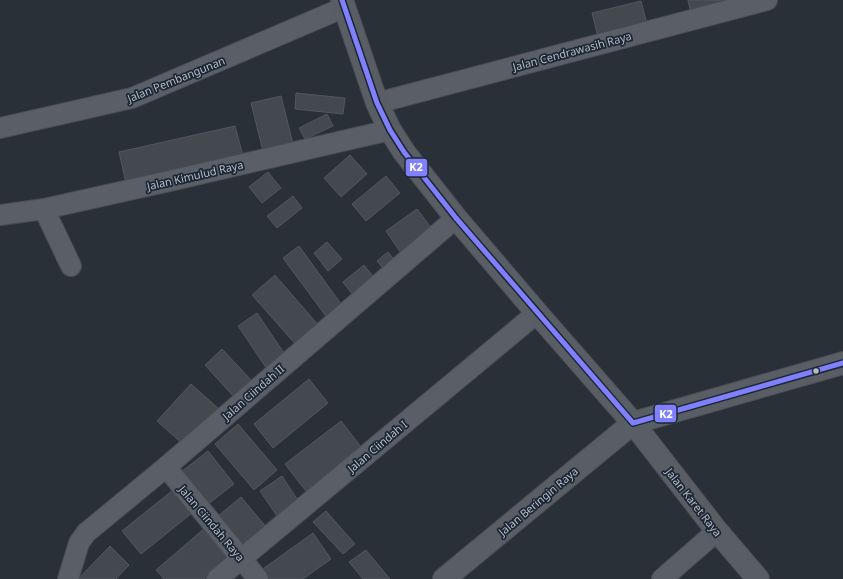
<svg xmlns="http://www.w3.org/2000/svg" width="843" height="579" font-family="'Noto Sans',sans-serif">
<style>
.building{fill:#444950;stroke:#52575f}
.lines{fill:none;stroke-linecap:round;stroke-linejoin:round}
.street-casing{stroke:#484c53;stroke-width:22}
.secondary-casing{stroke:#484c53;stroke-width:24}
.street{stroke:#5a5e66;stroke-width:20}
.secondary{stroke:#595d64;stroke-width:22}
.bus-1-casing{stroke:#1d2633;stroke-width:8}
.bus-1{stroke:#8080ff;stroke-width:5}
.bus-dot{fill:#b4bcc9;stroke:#1d2633;stroke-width:1.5}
.labels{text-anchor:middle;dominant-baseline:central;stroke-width:3.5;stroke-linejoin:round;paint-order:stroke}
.street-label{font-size:11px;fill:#b4bcc9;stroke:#1d2633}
.line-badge{stroke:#1d2633;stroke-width:1.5}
.badge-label{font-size:11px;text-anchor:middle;font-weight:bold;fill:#fff}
</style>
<rect width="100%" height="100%" fill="#2a3038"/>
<g class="building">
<polygon points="688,0 726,0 727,8 691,14"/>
<polygon points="641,1 648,28 599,41 592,13"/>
<polygon points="296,93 345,98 343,114 295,109"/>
<polygon points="281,96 293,144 263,151 251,103"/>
<polygon points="327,114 333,126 305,139 299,128"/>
<polygon points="235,126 243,156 126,183 119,152"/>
<polygon points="350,155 367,174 341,197 324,178"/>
<polygon points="268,172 281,188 262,203 249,187"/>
<polygon points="386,176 400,193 366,221 352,204"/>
<polygon points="293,196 302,208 277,228 267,216"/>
<polygon points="417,209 435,233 403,256 386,231"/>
<polygon points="327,242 342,259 328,271 314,253"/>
<polygon points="299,246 344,308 328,319 283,258"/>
<polygon points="388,252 397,263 386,272 377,261"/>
<polygon points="364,265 376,280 355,298 343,282"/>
<polygon points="275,275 320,327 298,347 252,295"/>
<polygon points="257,313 288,359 269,372 238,326"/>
<polygon points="222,349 252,381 234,397 205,365"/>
<polygon points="309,379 328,403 273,448 254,424"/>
<polygon points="191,384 220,410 186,447 157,421"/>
<polygon points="341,421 365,452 309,495 285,464"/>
<polygon points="238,424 277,470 254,490 215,444"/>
<polygon points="208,451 234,484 207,505 181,472"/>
<polygon points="282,476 301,505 279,519 260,491"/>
<polygon points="173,490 192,513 141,554 122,531"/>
<polygon points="241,497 267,528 243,548 217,517"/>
<polygon points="326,511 355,544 343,554 313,522"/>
<polygon points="206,527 231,556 204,579 164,579 156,570"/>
<polygon points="313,533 331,559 303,579 266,579 260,571"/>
<polygon points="110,546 129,565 116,579 78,579"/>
<polygon points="366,550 390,579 363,579 349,562"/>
</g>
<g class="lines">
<g class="street-casing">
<g id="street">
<polyline points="377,103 767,0"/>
<polyline points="0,128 132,98 345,7"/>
<polyline points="44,209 71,266"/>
<polyline points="0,215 44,209 174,180 390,130"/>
<polyline points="166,467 258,579"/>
<polyline points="68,579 79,543 86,533 166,467 456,218"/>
<polyline points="217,579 537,313"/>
<polyline points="662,579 717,531"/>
</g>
</g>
<g class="secondary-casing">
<g id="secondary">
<polyline points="342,0 377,103 390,130 404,152 456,218 537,313 633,423 717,531 758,579"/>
<polyline points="444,579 633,423 843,363"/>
</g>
</g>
<use href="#street" class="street"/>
<use href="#secondary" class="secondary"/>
<g class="bus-1-casing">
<polyline id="bus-1" points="342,0 377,103 390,130 404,152 456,218 633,423 843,363"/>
</g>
<use href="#bus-1" class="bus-1"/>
</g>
<circle class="bus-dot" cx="816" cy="371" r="3.5"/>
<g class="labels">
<g class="street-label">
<text transform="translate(572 51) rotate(-15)">Jalan Cendrawasih Raya</text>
<text transform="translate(176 79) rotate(-22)">Jalan Pembangunan</text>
<text transform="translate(195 175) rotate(-13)">Jalan Kimulud Raya</text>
<text transform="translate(253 392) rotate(-41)">Jalan Ciindah II</text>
<text transform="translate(377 446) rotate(-40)">Jalan Ciindah I</text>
<text transform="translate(538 501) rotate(-40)">Jalan Beringin Raya</text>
<text transform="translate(694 502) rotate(52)">Jalan Karet Raya</text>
<text transform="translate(212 523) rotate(50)">Jalan Ciindah Raya</text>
</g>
</g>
<g class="line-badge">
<rect x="405" y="158" width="23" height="19" rx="4" fill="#8080ff"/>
<rect x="654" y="404" width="23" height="19" rx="4" fill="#8080ff"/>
</g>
<g class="badge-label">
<text x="416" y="171">K2</text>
<text x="666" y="418">K2</text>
</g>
</svg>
